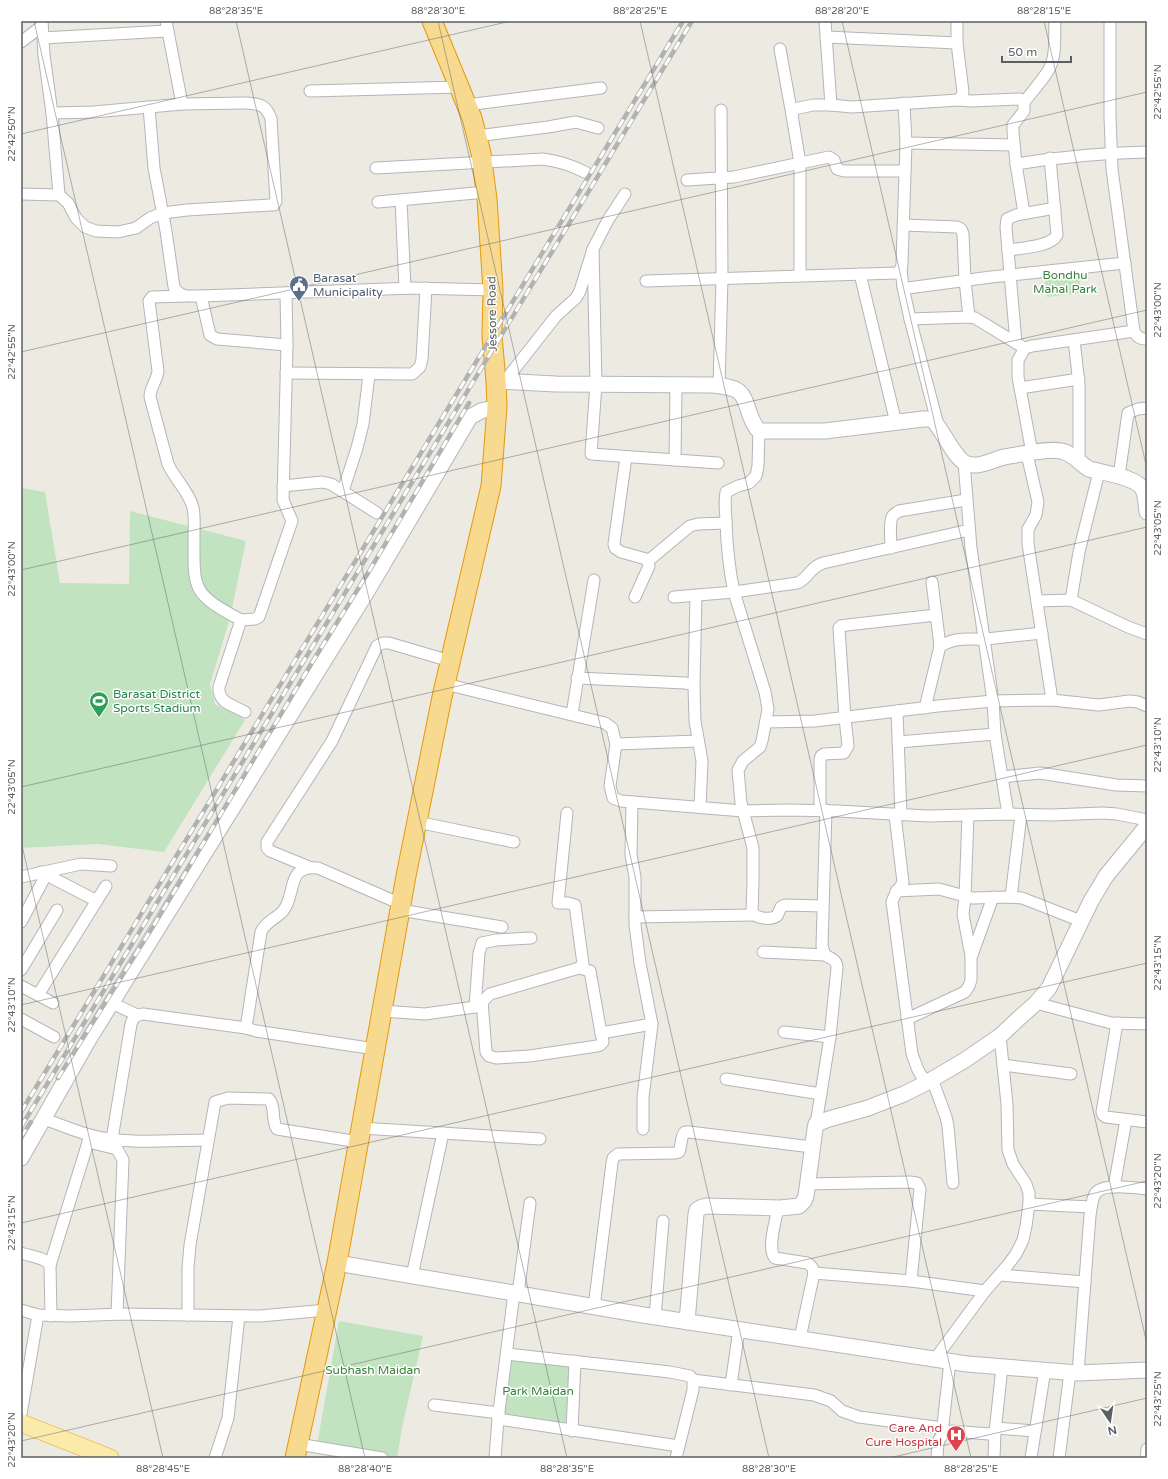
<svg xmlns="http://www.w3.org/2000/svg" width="1168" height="1479" font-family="'Varela Round',sans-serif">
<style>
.green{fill:#c1e3c0}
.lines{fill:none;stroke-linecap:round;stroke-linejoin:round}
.street-casing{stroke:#b3b5b9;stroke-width:13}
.secondary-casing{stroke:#b4b7bc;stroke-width:17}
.primary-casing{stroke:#eabe5e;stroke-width:19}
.highway-casing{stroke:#e4990c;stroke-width:21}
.street{stroke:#fff;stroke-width:11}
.secondary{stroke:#fff;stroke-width:15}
.primary{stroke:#fbebaa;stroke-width:17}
.highway{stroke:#f7d98f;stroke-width:19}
.rail-casing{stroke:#b1b2b2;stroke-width:4.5}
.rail{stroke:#fff;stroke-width:3;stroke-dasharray:9;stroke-linecap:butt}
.ticks{fill:none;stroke:#5b5e62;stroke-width:1;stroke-opacity:0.45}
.labels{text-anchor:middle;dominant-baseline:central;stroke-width:3;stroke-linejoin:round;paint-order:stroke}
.park-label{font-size:12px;fill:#39833a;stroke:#fff}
.service-label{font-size:12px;fill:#4e5e75;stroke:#fff;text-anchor:start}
.street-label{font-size:12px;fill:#5b5e62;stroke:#fff}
.leisure-label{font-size:12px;fill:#27864d;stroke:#fff;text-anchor:start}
.health-label{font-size:12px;fill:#be3a42;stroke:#fff;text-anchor:end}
.neatline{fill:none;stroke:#5b5e62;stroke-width:1.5}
.ticks-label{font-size:10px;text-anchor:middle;fill:#5b5e62}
</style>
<rect width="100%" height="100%" fill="#edeae2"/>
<g class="green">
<polygon points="1078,269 1081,293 1047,297 1044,272"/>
<polygon points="21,488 45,492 60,583 129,584 130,511 246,541 230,618 210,684 215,704 245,720 164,852 98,844 21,848"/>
<polygon points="339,1321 423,1336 403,1423 397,1458 317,1445"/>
<polygon points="510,1357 572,1363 567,1426 503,1419"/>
</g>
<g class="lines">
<g class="street-casing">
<g id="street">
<polyline points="42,21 44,55 52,113 59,195"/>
<polyline points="166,21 182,104"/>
<polyline points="825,21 831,105"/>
<path d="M1110 21V117L1112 169 1134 331C1137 337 1140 339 1147 339"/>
<polyline points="826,37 957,43"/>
<polyline points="43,38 167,31"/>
<polyline points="21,42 42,26"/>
<polyline points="780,49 792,115"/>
<polyline points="310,91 460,87"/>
<polyline points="958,100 972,101 1020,99 1024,102 1024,111 1013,125 1013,132 1016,164 1024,213"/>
<path d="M1024 102C1032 92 1041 82 1048 71 1057 57 1054 37 1055 21"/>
<polyline points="467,105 601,88"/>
<path d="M149 107 154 168 166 231 174 287C180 298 189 296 201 296L413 288 493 290"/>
<polyline points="477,136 548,127 576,122 598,128"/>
<polyline points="906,143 1014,145"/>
<path d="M1016 164C1059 157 1103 153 1147 152"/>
<path d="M376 168 543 159C559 161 571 165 585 172"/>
<polyline points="687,180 734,177 829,157 834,160 837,169 844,171 905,171"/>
<path d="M21 194 59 195 68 203 76 218 85 227 96 231 118 232 136 228 150 218 163 213 187 210 270 205H274L276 201 271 119C266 104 259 104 245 103L182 104 94 112 52 113"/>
<polyline points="401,200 405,288"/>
<polyline points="378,202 486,192"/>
<polyline points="903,225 957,227 961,229 963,234 965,280 969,317"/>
<polyline points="593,249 596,384 591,454 718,463"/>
<path d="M1008 250C1021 248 1051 247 1057 235L1050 158"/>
<polyline points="901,269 903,287 908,288 991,277 1125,263"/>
<polyline points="860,274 896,423"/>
<polyline points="800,275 800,163 792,115 794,109 813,105 831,105 852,107 958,100 962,96 963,92 957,43 957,21"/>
<polyline points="646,281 897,273 901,269 902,264 906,143 904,103"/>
<polyline points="903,287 910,319 938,425"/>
<path d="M185 296 152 297 149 301 158 371C157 381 150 387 150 397L168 464C174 478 190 493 193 508 195 517 194 527 194 536 194 590 191 593 241 620"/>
<polyline points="201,296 210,335 217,339 287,345"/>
<polyline points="910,319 969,317 975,318 1021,346"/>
<polyline points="1074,340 1079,384 1079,461"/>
<polyline points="1016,343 1006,227 1007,219 1016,215 1055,208"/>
<polyline points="286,373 412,374 420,367 422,359 426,288"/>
<polyline points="505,381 556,316 576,298 580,291 593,249 608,220 625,194"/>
<polyline points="719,386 722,278 721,110"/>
<polyline points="1020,388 1079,379"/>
<path d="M759 431 758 466 756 476 749 483 738 486 726 492C724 503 726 513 726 523 727 547 729 569 734 592L765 692 768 709 762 741 760 747 743 761 738 770 741 803 753 848V882L752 912C757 919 770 920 777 916L781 907 785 905 822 906"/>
<polyline points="1032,453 1018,377 1018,360 1025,348 1032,346 1134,331"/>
<polyline points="1027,454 1038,502 1036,515 1028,529 1028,544 1052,700"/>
<polyline points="626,457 614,544 615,548 621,552 646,559 648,561 649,566 635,597"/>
<polyline points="675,460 676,385"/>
<polyline points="964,462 971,548 993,701 995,734 1008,814"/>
<polyline points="1119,476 1128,413 1138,409 1147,408"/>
<polyline points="283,486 322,482 331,484 377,513"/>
<polyline points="343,491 357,448 363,424 369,375"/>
<path d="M891 548C891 540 889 524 892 517 893 514 897 513 899 511L966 500"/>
<polyline points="648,561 690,526 698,524 726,523"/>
<polyline points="932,582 940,646"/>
<path d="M674 597 734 592 797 583C809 579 808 568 823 563L969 530"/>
<polyline points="1071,600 1079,552 1099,472"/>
<polyline points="1037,601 1071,600 1128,627 1147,634"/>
<polyline points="577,678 685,683 691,684 694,686 695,721 702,761 700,807"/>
<polyline points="445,684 605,723 612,728 616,744 610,786 613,798 621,801 743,811 789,810 838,811 928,816 1008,814 1051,815 1103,813 1117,814 1147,820"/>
<polyline points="694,686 696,595"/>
<path d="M925 708 940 646C959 636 967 640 986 639 1004 637 1023 635 1042 633"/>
<polyline points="897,711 901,815"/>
<path d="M245 712C232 705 218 703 219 687L241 620 255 619 259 617 292 521 283 500 287 345 286 293"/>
<polyline points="572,714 594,580"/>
<polyline points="766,722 815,721 938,706 993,701 1052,700 1099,705 1129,701 1138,702 1147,706"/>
<polyline points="898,742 995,734"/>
<polyline points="616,744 698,741"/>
<polyline points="1002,777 1040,773 1116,785 1147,786"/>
<polyline points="632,802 631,855 635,877 635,925 640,963 652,1024 643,1097 643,1129"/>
<polyline points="820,810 820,760 821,756 824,754 844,753 848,746 845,718 839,628 841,626 847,625 936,615"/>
<path d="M895 815 903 882C899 890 894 894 892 902L912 1054 918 1070 926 1083"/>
<polyline points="968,816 965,897 963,914 971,956"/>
<polyline points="417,822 514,842"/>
<polyline points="309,867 270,851 267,848 267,842 332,741 377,646 383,643 389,643 450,661"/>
<polyline points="41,872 97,901"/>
<polyline points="21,877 81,864 111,866"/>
<polyline points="896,891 939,889 972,898 1011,897 1022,898 1081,921"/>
<polyline points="1011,897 1021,815"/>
<polyline points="400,910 502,927"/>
<polyline points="635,917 753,915"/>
<polyline points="21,922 46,875"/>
<polyline points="763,952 825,955"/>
<polyline points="579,968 590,971 601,1033 652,1024"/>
<polyline points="21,970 57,910"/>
<polyline points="21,986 53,1003"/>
<polyline points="38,995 106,886"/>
<polyline points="482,1001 486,1052 489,1056 496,1058 530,1056 597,1046 600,1045 603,1042 601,1033"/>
<polyline points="112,1003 137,1015"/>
<polyline points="1036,1003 1111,1023 1147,1024"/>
<polyline points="475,1007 479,953 482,943 496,940 531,938"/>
<polyline points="382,1011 425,1014 475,1007 479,1005 490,994 579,968 583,964 575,905 568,903 558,903 567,813"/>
<polyline points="21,1019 54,1037"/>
<polyline points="907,1019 965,992 969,986 971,980 971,958 993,897"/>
<polyline points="1117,1023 1102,1112 1103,1115 1106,1117 1147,1122"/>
<polyline points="784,1032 830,1037"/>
<path d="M375 1049 256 1031 246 1028 261 932C266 921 276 919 283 911 297 894 285 865 318 868L401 904"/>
<polyline points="1003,1065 1071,1074"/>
<polyline points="726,1079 821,1094"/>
<polyline points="932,1079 946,1117 948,1126 953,1183"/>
<path d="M44 1119C59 1124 74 1131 90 1135 125 1145 171 1140 208 1140"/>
<path d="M816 1124 830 1037 837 968C837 960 832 959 825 955L822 946 826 810"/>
<polyline points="361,1128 540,1139"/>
<path d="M112 1139 131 1024C133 1017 136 1015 143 1014L246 1028"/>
<polyline points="88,1142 117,1149 123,1160 117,1314"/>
<polyline points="807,1184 910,1182 917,1183 920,1189 911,1281"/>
<polyline points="1114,1187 1126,1120"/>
<polyline points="1029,1204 1091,1207"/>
<path d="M780 1208 777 1212C775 1224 767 1249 775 1258L807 1263C812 1266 813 1268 814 1273L800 1338"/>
<path d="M21 1253C29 1256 45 1257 50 1265L51 1316"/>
<polyline points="50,1265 90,1136"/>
<polyline points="814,1273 911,1281 985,1291"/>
<polyline points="1000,1275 1085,1282"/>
<polyline points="412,1276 443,1133"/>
<polyline points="518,1294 530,1203"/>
<path d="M594 1307 612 1163 613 1158 618 1154 675 1153 679 1152C682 1145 680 1137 685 1132H689L812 1147"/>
<polyline points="21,1310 38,1315 71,1316 122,1314 260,1316 327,1310"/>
<path d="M188 1315V1268L190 1245 215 1102 228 1098 269 1099C276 1107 271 1120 277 1129L359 1142"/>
<polyline points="655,1317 663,1221"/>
<polyline points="507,1354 670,1372 690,1376 693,1380 693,1390 676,1458"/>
<polyline points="935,1359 985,1291 1007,1266 1016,1254 1023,1240 1026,1226 1029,1204 1029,1193 1026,1184 1013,1164 1008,1150 1007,1104 1000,1036"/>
<path d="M1078 1373 1089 1228C1090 1217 1090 1204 1095 1194 1102 1182 1135 1188 1147 1189"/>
<polyline points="693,1380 814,1395 831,1401 842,1411 859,1417 943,1428"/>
<polyline points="731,1385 739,1329"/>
<polyline points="434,1405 499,1413"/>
<polyline points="21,1414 38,1315"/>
<polyline points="498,1419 679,1446"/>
<polyline points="996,1428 1035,1431"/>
<polyline points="572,1431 575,1361"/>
<polyline points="942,1434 950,1361"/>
<polyline points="298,1444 382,1458"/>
<polyline points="215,1458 228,1418 239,1316"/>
<polyline points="495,1458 498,1419 514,1293"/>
<path d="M937 1458C938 1445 936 1434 952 1431L989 1434 995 1432 1002 1367"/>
<polyline points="994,1458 995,1432"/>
<polyline points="1031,1458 1045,1370"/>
<polyline points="1059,1458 1070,1372"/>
<polyline points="1146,1458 1147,1449"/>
</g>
</g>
<g class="secondary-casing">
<g id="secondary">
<path d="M496 381 556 384 713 385C740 388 742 389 750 415 753 422 754 426 759 431H825L923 419H932C943 430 953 456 965 463 977 469 992 460 1004 457 1017 455 1049 448 1061 451 1073 453 1079 463 1089 469 1103 473 1138 477 1143 490 1146 496 1146 505 1147 512"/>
<polyline points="21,1158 89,1039 366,593 470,417 481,411 497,407"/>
<polyline points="337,1263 643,1315 967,1364 1078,1373 1147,1370"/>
<polyline points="687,1322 696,1214 697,1210 702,1207 707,1206 780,1208 799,1206 804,1201 806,1196 815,1129 816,1124 829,1119 868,1108 904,1094 926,1083 965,1060 1000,1036 1017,1020 1036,1003 1049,988 1091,901 1106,876 1147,826"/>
</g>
</g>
<g class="primary-casing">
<polyline id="primary" points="21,1423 110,1458"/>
</g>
<g class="highway-casing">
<polyline id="highway" points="295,1458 337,1263 406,876 442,697 491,486 497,407 496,381 492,336 493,290 487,199 481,153 472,118 432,21"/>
</g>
<use href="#street" class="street"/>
<use href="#secondary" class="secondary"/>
<use href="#primary" class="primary"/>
<use href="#highway" class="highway"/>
<g class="rail-casing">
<g id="rail">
<polyline points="58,1078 154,925 313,661 368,573 469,403"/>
<polyline points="21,1112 683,21"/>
<polyline points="21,1127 692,21"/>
<polyline points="21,1137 31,1122"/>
</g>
</g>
<use href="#rail" class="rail"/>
</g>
<path class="ticks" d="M34 21 365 1458M236 21 567 1458M438 21 769 1458M640 21 971 1458M842 21 1147 1344M1044 21 1147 469M21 134 511 21M21 352 1147 92M21 570 1147 310M21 787 1147 527M21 841 163 1458M21 1005 1147 745M21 1223 1147 963M21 1441 1147 1181M889 1458 1147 1398"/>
<defs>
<g id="civic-pin" transform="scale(1)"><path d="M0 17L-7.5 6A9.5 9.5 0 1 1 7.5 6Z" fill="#5c6f8a" stroke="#fff"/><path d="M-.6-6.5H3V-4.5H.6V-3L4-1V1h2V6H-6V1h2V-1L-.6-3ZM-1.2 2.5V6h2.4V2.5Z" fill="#fff"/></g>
<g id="stadium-pin" transform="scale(1)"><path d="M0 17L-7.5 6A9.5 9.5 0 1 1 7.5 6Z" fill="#2e9e5b" stroke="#fff"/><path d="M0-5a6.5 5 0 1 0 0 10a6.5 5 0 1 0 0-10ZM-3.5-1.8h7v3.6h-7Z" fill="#fff"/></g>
<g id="hospital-pin" transform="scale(1)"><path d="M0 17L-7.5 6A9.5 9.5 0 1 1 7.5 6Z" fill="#e0444e" stroke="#fff"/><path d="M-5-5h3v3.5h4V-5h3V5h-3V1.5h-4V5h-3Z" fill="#fff"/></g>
</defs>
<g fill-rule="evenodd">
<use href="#civic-pin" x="299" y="285"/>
<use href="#stadium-pin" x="99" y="701"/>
<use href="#hospital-pin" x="956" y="1435"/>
</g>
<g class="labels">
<g class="park-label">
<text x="1065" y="275">Bondhu<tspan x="1065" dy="14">Mahal Park</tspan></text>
<text x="373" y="1370">Subhash Maidan</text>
<text x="538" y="1391">Park Maidan</text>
</g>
<g class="service-label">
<text x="313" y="278">Barasat<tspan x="313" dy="14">Municipality</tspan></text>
</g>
<g class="street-label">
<text transform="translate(492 314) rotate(-91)">Jessore Road</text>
</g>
<g class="leisure-label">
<text x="113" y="694">Barasat District<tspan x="113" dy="14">Sports Stadium</tspan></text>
</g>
<g class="health-label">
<text x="942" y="1428">Care And<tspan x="942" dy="14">Cure Hospital</tspan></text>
</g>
</g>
<rect width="1168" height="1479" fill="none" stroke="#ffffff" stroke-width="44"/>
<g transform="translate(1110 1421) rotate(167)" stroke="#ffffff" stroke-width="3" paint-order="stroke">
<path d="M0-3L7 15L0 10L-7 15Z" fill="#5b5e62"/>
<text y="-6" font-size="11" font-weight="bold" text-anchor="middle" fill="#5b5e62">N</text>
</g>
<path d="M1002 56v6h69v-6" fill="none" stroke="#5b5e62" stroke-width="2"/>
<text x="1008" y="56" font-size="12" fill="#5b5e62" stroke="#ffffff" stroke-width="3" paint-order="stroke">50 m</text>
<rect x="22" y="22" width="1124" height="1435" class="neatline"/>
<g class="ticks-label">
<text x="236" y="14">88°28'35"E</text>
<text x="438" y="14">88°28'30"E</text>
<text x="640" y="14">88°28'25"E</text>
<text x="842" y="14">88°28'20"E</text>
<text x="1044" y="14">88°28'15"E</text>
<text transform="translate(1157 92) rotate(-90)" y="4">22°42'55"N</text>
<text transform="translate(11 134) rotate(-90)" y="4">22°42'50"N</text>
<text transform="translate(1157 310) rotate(-90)" y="4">22°43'00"N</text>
<text transform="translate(11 352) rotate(-90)" y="4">22°42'55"N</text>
<text transform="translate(1157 528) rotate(-90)" y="4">22°43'05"N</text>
<text transform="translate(11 569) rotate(-90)" y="4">22°43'00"N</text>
<text transform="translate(1157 745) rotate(-90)" y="4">22°43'10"N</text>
<text transform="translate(11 787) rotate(-90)" y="4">22°43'05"N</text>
<text transform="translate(1157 963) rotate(-90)" y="4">22°43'15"N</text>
<text transform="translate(11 1005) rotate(-90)" y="4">22°43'10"N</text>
<text transform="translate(1157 1181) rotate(-90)" y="4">22°43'20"N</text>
<text transform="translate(11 1223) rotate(-90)" y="4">22°43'15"N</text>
<text transform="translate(1157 1399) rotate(-90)" y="4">22°43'25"N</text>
<text transform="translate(11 1440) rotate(-90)" y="4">22°43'20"N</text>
<text x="163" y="1472">88°28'45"E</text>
<text x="365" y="1472">88°28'40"E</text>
<text x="567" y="1472">88°28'35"E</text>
<text x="769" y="1472">88°28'30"E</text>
<text x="971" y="1472">88°28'25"E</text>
</g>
</svg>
